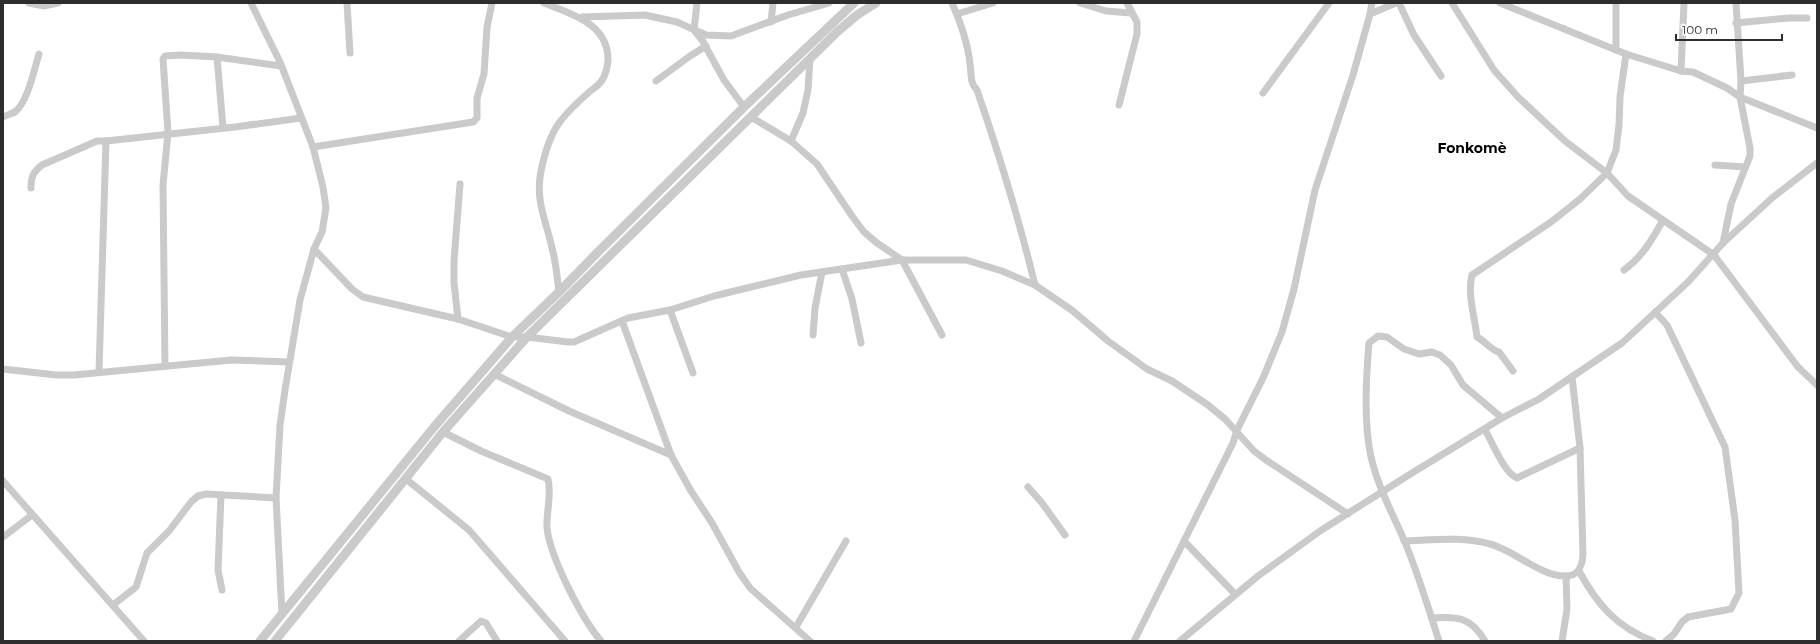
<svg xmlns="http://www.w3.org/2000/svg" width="1820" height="644" font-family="Montserrat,sans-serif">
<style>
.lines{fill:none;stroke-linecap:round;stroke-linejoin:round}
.minor{stroke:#cacaca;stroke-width:7}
.tertiary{stroke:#cacaca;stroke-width:9}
.labels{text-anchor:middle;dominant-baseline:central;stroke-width:4;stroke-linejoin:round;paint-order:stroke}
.quarter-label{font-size:14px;font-weight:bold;fill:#000;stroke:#fff}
</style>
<rect width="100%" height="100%" fill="#fff"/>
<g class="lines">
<g class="minor">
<polyline points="29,3 44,6 58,3"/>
<polyline points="251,3 280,62 313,147 323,187 326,208 322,232 314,249 300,300 285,390 280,425 276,498 282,614"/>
<polyline points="347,3 350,53"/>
<path d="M544 3C572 14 609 24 608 61 607 70 605 79 598 85 595 88 591 90 588 93 578 102 567 112 559 123 550 136 544 156 541 171 535 201 546 220 552 248 556 262 557 277 559 292"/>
<polyline points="697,3 694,30 702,40 724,80 744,107"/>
<path d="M952 3C960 21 968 45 970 64 972 74 969 82 977 90 999 154 1019 219 1035 285"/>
<polyline points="1080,3 1106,11 1131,13"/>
<polyline points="1399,3 1414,35 1441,76"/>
<polyline points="1452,3 1494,70 1518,97 1565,141 1607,173 1628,196 1714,255 1798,367 1817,385"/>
<polyline points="1500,3 1626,54 1681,71 1693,72 1727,88 1740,97 1817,128"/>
<polyline points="1616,3 1616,50"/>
<polyline points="957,14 993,3"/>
<polyline points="1370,14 1396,3"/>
<polyline points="582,17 645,15 677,22 706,35 731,36 788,15 829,3"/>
<polyline points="771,22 773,3"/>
<polyline points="1736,23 1789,18 1807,18"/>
<polyline points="217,57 223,128"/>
<polyline points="1681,71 1684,3"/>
<polyline points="656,81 690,56 706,46"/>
<polyline points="1741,81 1792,75"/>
<polyline points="1263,93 1329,3"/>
<polyline points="1119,105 1137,34 1137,22 1127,3"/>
<path d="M3 117C7 115 11 114 15 112 28 101 34 70 39 54"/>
<polyline points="751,117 791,141 817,164 852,216 864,232 877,243 902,260 942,335"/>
<polyline points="791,141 803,113 808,90 810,58"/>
<polyline points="313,147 473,122 477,118 477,98 484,74 487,27 492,3"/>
<polyline points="1715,165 1745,167"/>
<path d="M31 188C31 177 33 172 42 165L97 141H106"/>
<polyline points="1723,243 1731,204 1750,156 1750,148 1740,97 1741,81 1736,3"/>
<polyline points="314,249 352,289 363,297 458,319 512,337 527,337 568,342 574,342 628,318 670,310 714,296 801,275 902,260 966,260 1002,271 1035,285 1073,311 1108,341 1147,369 1172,381 1208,405 1225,419 1254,451 1266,460 1348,514"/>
<polyline points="842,269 852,299 861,343"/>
<path d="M1624 270C1642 257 1652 240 1663 220"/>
<polyline points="670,310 693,373"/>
<polyline points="1655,312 1667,325 1725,447 1735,520 1739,593 1731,609 1688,617 1682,622 1674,634 1666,641"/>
<polyline points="458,319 454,283 454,261 460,184"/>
<polyline points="622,321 671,455 691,491 712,523 739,572 750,588 810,641"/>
<polyline points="813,335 815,308 822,272"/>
<polyline points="165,366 163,185 168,133 163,59 165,56 181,55 217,57 281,66"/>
<polyline points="3,369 56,375 74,375 231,360 289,362"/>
<polyline points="99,371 106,141 235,127 301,118"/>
<path d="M1513 371 1499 352C1491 350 1485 341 1477 337 1475 318 1467 294 1472 275L1551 222 1580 199 1607 173 1616 150 1619 125 1620 97 1626 54"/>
<polyline points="494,374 569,411 671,455"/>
<path d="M1485 430C1493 443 1504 473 1517 478L1580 448"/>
<path d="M443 432 481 451 548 479C552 496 546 512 547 528 550 557 582 619 601 641"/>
<polyline points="406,479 469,530 565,641"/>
<polyline points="3,481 144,641"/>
<polyline points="1028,487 1042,503 1065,535"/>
<polyline points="221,495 218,570 222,590"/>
<polyline points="3,537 32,515"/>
<polyline points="1184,541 1235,594"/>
<path d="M1404 541C1432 540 1463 536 1490 544 1514 550 1541 577 1566 576 1579 576 1582 566 1583 555L1580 448 1572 377"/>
<path d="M1579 571C1597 604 1616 627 1653 641"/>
<polyline points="113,605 136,587 147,553 169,531 191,502 198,496 206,494 276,498"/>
<path d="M1432 618C1457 616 1471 617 1485 641"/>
<polyline points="796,627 846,541"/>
<polyline points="459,641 481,621 486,623 497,641"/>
<polyline points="1134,641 1233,443 1237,430 1263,378 1282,332 1294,289 1315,190 1353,75 1370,14 1372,3"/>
<polyline points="1180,641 1258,576 1320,531 1412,473 1502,418 1539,399 1622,343 1688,282 1723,243 1772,198 1817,163"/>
<path d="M1439 641C1428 607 1418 573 1404 540 1391 510 1374 480 1369 446 1364 413 1366 377 1369 343L1378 336 1387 337 1404 349 1419 354 1432 352 1440 355 1451 365 1463 385 1502 418"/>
<polyline points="1562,641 1567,609 1566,576"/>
</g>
<g class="tertiary">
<polyline points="260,641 434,427 512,337 559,292 594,256 744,107 854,3"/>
<polyline points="275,641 443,432 527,337 837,32 857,15 876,3"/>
</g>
</g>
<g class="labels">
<g class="quarter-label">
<text x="1472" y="148">Fonkomè</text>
</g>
</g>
<rect width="1820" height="644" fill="none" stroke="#2d2d2d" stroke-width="8"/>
<path d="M1676 34v6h106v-6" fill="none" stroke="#2d2d2d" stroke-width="2"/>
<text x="1682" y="34" font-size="12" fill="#2d2d2d" stroke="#ffffff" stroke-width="3" paint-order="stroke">100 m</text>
</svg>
